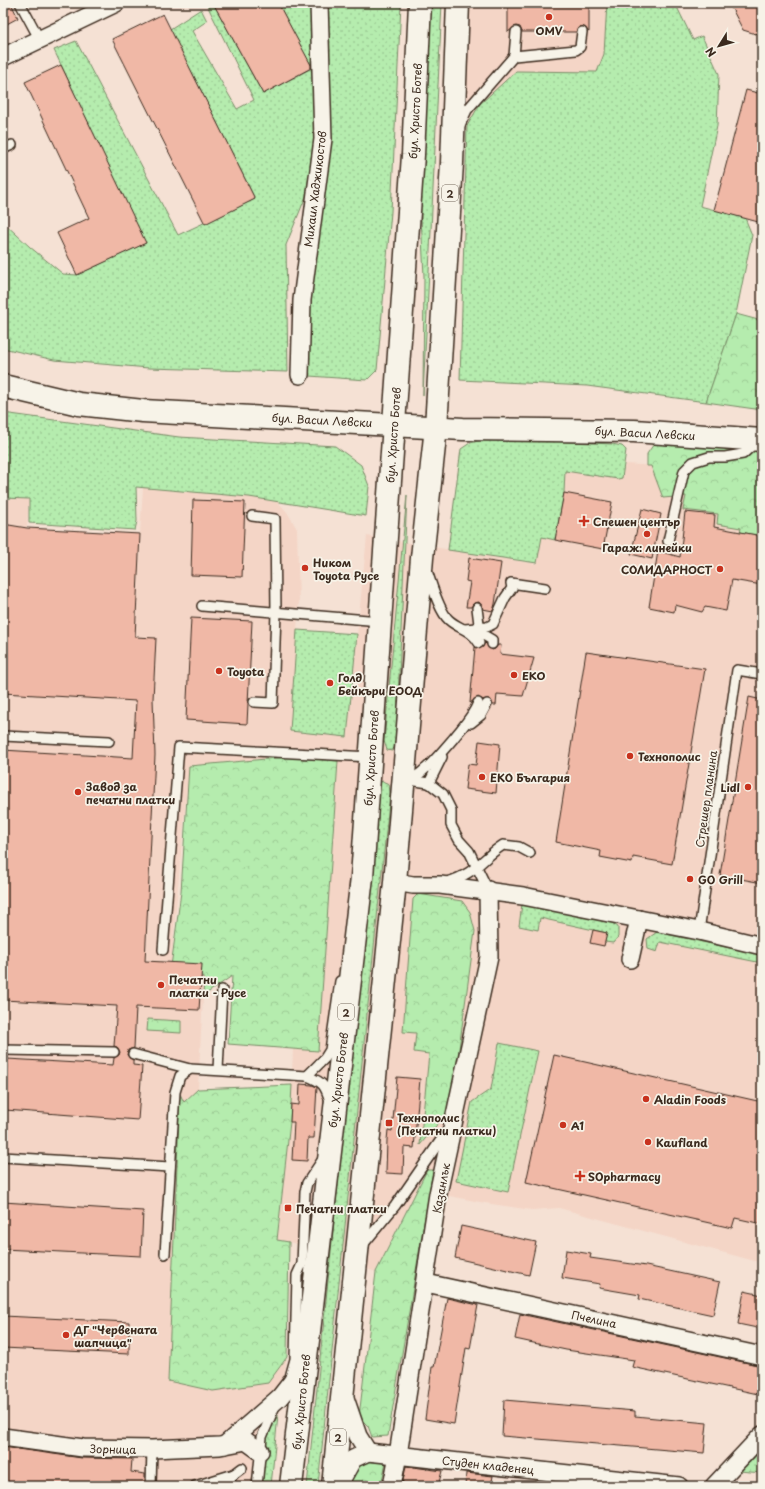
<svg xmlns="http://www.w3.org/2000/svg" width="765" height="1489" font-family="'Playpen Sans',sans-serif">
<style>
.built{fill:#f4d5c6}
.grass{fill:url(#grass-dots);stroke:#788b66}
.park{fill:url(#park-crowns);stroke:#788b66}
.building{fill:#f0b8a6;stroke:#3b2a1e}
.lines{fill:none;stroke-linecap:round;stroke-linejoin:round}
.service-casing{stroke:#3b2a1e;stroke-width:12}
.minor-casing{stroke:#3b2a1e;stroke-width:20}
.secondary-casing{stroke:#3b2a1e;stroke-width:25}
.trunk-casing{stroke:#3b2a1e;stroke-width:25}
.service{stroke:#f7f3e8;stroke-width:9}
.minor{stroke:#f7f3e8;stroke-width:17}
.secondary{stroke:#f7f3e8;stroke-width:22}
.trunk{stroke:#f7f3e8;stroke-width:22}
.poi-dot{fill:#c8321e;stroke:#f7f3e8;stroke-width:1.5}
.labels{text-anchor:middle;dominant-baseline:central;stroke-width:3.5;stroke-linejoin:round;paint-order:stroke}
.shield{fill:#f7f3e8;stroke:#73665b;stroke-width:1}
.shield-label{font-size:10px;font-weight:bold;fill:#3b2a1e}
.poi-label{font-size:11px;font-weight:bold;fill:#3b2a1e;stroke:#f7f3e8;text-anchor:start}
.street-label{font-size:11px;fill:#3b2a1e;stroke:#f7f3e8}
</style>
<defs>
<pattern id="grass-dots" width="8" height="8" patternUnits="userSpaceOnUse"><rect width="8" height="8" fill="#b5ecae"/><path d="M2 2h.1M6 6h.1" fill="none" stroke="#9dcb95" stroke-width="1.8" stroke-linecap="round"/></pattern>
<pattern id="park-crowns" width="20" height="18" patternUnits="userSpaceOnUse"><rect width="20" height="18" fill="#b5ecae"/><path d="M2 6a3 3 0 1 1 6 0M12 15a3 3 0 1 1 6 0" fill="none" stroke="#9dcb95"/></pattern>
</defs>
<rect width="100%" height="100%" fill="#f5e1d4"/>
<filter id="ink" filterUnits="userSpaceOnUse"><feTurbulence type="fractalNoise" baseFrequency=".025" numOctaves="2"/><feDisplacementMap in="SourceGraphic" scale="8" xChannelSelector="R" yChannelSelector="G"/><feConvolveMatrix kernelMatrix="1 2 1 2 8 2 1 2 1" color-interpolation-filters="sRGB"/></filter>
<g filter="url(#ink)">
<g class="built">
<polygon points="458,3 676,3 684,22 633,59 467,127 452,163"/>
<polygon points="625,464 762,472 762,1263 559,1208 532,1210 485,1203 429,1192 433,1171 427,1170 376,1272 290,1242 277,1240 290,1122 293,1049 318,1051 338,761 288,757 189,766 170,974 204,977 198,1089 180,1105 168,1381 268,1383 287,1357 278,1415 267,1436 262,1486 3,1486 3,498 29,499 27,528 140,534 144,473 259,493 278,502 287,512 297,529 299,601 290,731 347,736 367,536 537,564 542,537 555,540 564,493 565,470 618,479 622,477"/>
</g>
<g class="grass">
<polygon points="206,3 213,3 263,94 312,68 278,3 311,3 316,130 306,196 286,245 288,372 149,368 54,360 3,348 3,222 30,247 63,274 77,275 145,243 54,50 76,41 178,235 255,199 170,29 201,9 207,21 192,31 237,109 254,100"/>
<polygon points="326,3 401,3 391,212 377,370 367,380 309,376 308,292 329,163"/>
<polygon points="429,3 442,3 423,395 424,276 420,198"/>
<polygon points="607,3 675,3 693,40 702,36 719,74 717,126 700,206 745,218 752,235 736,314 706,402 587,386 460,380 467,126 480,104 516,71 597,72 604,54"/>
<polygon points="3,413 179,437 335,446 361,465 369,486 366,516 249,497 136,487 137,521 135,530 29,523 29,499 3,498"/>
<polygon points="491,438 612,444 622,446 626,450 622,478 618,479 565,471 564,493 555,540 542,537 537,563 448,550 461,449 470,443"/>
<polygon points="407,495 396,744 392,751 387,750 384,741"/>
<polygon points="297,630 357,634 347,737 290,731"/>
<polygon points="382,781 389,784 390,793 318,1486 307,1486 378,791 379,784"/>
<polygon points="522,904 612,923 618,927 618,937 613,943 605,942 607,933 540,918 538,930 519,926"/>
<polygon points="657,932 762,955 762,963 660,942 657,952 648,949 647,939"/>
<polygon points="499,1043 538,1051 508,1192 456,1181 472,1102 491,1089"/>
<polygon points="278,1415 271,1486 262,1486 267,1436"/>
<polygon points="762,1441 762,1473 739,1471"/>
</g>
<g class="park">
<polygon points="736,314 762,321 762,410 706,402"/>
<polygon points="660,435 762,444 762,536 740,532 741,528 717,524 718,514 683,510 686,496 663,498 651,466 647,466 647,454"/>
<polygon points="288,757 338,761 318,1051 228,1044 232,976 203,996 204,977 170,974 181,892 189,766"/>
<polygon points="418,894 462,901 470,912 475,931 451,1108 420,1145 429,1054 414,1052 416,1033 403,1032 413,899"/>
<polygon points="148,1019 181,1021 181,1033 147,1031"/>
<polygon points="292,1085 290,1122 277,1240 289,1242 287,1357 268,1383 213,1391 168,1381 180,1094 184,1102 198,1089"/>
<polygon points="427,1170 433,1170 388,1436 372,1437 368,1426 359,1417 376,1272"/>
<polygon points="387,1457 381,1486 350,1486 353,1471 357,1463"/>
</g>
<g class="building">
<polygon points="3,3 11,3 18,18 3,26"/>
<polygon points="213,3 278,3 311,65 311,68 263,94"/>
<polygon points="508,3 589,3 589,32 582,26 578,28 576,32 522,32 520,27 516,26 508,32"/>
<polygon points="729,3 762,3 762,29 756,34 743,30"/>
<polygon points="163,14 255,199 205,224 112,39"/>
<polygon points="61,65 146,243 77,275 57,233 89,218 25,82"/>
<polygon points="746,90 762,94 762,223 714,210"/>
<polygon points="564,493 612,502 603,549 555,540"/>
<polygon points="193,500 245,502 242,577 191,575"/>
<polygon points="642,509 661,514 652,559 631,554"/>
<polygon points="685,512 715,515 714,527 762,536 762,585 732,580 726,611 705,607 702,612 675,605 674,612 649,607 658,551 680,557"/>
<polygon points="3,524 27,528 140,534 135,637 156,638 153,699 155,755 145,961 202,964 199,1010 136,1007 134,1048 128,1050 127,1055 133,1060 133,1065 142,1066 138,1120 5,1110 7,1059 113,1065 114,1058 119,1055 120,1052 117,1047 114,1046 117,1006 3,1000 3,750 133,758 136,701 3,693"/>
<polygon points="469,558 501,563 495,604 493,611 483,609 479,602 474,603 471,607 466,607 470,582 466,581"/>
<polygon points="191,618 252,621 247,724 186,720"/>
<polygon points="485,643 492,650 495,649 498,645 501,645 500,654 534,658 523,696 497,694 496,705 493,705 490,699 483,700 478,697 470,703 475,647 480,649"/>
<polygon points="586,652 705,669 672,864 633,857 632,863 600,857 601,851 556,842"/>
<polygon points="749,697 762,700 762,883 720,875"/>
<polygon points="479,741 500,744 496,793 465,789 468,764 476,765"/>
<polygon points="593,930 607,933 604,946 590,943"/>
<polygon points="554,1055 762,1102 762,1224 735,1218 732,1228 526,1182"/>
<polygon points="397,1077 420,1079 414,1148 404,1147 403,1174 386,1173 387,1140 388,1130 392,1131"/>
<polygon points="300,1084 312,1085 317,1087 314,1138 308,1138 307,1161 292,1160 294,1122 290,1122 291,1104 299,1105"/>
<polygon points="3,1202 143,1211 141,1256 3,1249"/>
<polygon points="461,1226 536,1242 529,1275 455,1258"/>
<polygon points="566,1250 591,1254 590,1258 646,1266 720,1282 713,1315 639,1299 640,1295 599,1288 600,1284 562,1278"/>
<polygon points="744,1291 762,1295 762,1329 738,1324"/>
<polygon points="447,1298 478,1305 470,1349 466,1348 454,1424 425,1419 432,1367 434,1367"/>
<polygon points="520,1314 762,1366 758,1394 632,1367 634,1360 566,1350 515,1339"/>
<polygon points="3,1316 129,1322 129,1354 3,1348"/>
<polygon points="504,1400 635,1411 635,1416 707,1423 704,1453 502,1436"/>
<polygon points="3,1447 82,1458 132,1459 131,1472 145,1474 145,1486 3,1486"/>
<polygon points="406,1466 442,1471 438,1486 402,1486"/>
<polygon points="466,1473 493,1476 491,1486 465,1486"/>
</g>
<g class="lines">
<g class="service-casing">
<g id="service">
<polyline points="20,3 40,40"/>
<polyline points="514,56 516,32"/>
<polyline points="460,125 467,110 514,56 576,50 580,47 582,32"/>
<polyline points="3,149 12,145"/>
<polyline points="252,516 275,519 276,612 273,703 254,702"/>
<polyline points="668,541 684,471 693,462 709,457 725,457 743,454 756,442"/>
<path d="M427 571C432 585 439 611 449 620 459 629 472 630 479 643"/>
<polyline points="202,606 380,621"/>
<polyline points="477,608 480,632"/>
<polyline points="465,629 487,627 493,624 505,598 512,588 511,583 545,588"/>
<polyline points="475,630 492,640 492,644"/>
<polyline points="471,723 481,715 487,704"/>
<polyline points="3,736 109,741"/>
<polyline points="409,780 429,783 442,757"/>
<path d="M411 780C428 769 440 754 453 739 463 726 472 718 478 703"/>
<polyline points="429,783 443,794 451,810 451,825 459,840 469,851 488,890"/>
<path d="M447 882C477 873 480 860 503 845L519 847 530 853"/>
<polyline points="699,931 737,670 762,674"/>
<polyline points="163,950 179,747 371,757"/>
<polyline points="3,1050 114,1052"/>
<path d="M133 1054 190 1069 307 1076C323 1082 325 1085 330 1101"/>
<polyline points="218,1070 222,990"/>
<polyline points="307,1076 325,1058 330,1050 340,981"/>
<polyline points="3,1157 170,1167"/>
<polyline points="362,1246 395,1206 447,1131"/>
<polyline points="165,1254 175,1092 180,1076 190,1069"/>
<polyline points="290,1377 295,1359 297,1275 302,1264 305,1192 307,1183 323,1159"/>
<polyline points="151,1486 152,1449"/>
<polyline points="195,1486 234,1474 242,1468"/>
<polyline points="225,1486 234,1474"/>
<polyline points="257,1486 262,1437 275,1406"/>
</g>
</g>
<g class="minor-casing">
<g id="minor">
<polyline points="3,57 116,3"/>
<polyline points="300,375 302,300 323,139 319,3"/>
<polyline points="395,882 413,885 440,885 523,896 699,931 762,946"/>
<polyline points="630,959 639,919"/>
<polyline points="426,1283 762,1356"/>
<polyline points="344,1395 358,1436 368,1452"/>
<polyline points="3,1437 83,1448 152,1449 220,1446 246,1441 260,1451"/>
<polyline points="225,1445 280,1397 305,1365"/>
<polyline points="368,1452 679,1486"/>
<polyline points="338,1486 353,1459 368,1452"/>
<polyline points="392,1486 398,1455 438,1194 489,957 488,890"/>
<polyline points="714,1486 762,1435"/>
</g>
</g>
<g class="secondary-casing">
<polyline id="secondary" points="3,386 79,404 143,411 463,429 634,431 762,440"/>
</g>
<g class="trunk-casing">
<g id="trunk">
<polyline points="291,1486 362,877 413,155 420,3"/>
<polyline points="333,1486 395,882 422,558 436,427 452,163 458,3"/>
</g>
</g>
<use href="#service" class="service"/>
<use href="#minor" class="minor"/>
<use href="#secondary" class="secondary"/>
<use href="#trunk" class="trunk"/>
</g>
</g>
<g class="poi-dot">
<circle cx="549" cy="17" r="4"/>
<path d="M582 515h4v4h4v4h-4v4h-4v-4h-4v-4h4z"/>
<circle cx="647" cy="534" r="4"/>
<circle cx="305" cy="568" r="4"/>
<circle cx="720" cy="569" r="4"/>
<circle cx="219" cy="671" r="4"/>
<circle cx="514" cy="675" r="4"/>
<circle cx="330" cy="683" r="4"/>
<circle cx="630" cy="756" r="4"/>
<circle cx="482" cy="777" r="4"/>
<circle cx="748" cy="787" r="4"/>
<circle cx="78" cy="792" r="4"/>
<circle cx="690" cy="879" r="4"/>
<circle cx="161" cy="985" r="4"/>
<circle cx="646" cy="1099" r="4"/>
<rect x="385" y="1119" width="8" height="8" rx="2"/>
<circle cx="563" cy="1125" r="4"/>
<circle cx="648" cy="1142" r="4"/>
<path d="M578 1170h4v4h4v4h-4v4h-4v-4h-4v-4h4z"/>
<rect x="284" y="1204" width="8" height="8" rx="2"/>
<circle cx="66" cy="1335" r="4"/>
</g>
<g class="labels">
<g class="shield">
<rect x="442" y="185" width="16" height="16" rx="3"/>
<rect x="338" y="1004" width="16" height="16" rx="3"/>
<rect x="330" y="1429" width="16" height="16" rx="3"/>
</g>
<g class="shield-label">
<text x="450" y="193">2</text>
<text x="346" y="1012">2</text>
<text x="338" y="1437">2</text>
</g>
<g class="poi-label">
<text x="549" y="30" text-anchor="middle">OMV</text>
<text x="593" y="521">Спешен център</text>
<text x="647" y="547" text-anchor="middle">Гараж: линейки</text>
<text x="313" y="562">Ником<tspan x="313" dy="13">Toyota Русе</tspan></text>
<text x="712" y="569" text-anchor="end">СОЛИДАРНОСТ</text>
<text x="227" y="671">Toyota</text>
<text x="522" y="675">EKO</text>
<text x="338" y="677">Голд<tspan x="338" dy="13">Бейкъри ЕООД</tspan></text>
<text x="638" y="756">Технополис</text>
<text x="490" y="777">ЕКО България</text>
<text x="86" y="786">Завод за<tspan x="86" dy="13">печатни платки</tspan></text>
<text x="740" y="787" text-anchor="end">Lidl</text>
<text x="698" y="879">GO Grill</text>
<text x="169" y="979">Печатни<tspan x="169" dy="13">платки - Русе</tspan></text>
<text x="654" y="1099">Aladin Foods</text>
<text x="397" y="1117">Технополис<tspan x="397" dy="13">(Печатни платки)</tspan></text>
<text x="571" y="1125">A1</text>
<text x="656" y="1142">Kaufland</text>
<text x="588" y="1176">SOpharmacy</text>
<text x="296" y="1208">Печатни платки</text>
<text x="74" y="1329">ДГ "Червената<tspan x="74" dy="13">шапчица"</tspan></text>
</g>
<g class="street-label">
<text transform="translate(415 111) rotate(-87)">бул. Христо Ботев</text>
<text transform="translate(315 189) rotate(-83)">Михаил Хаджикостов</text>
<text transform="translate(322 420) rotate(3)">бул. Васил Левски</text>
<text transform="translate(645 433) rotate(3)">бул. Васил Левски</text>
<text transform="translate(393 435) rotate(-86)">бул. Христо Ботев</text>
<text transform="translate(371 758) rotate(-86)">бул. Христо Ботев</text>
<text transform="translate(706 799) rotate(-82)">Стрешер планина</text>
<text transform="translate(338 1080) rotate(-83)">бул. Христо Ботев</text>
<text transform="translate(441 1188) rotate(-79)">Казанлък</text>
<text transform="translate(594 1319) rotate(12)">Пчелина</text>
<text transform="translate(301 1402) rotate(-84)">бул. Христо Ботев</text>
<text transform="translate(113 1449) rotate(1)">Зорница</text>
<text transform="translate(488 1465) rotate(6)">Студен кладенец</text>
</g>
</g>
<rect width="765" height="1489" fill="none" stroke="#f7f3e8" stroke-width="16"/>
<rect x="8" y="8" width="749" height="1473" fill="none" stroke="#3b2a1e" stroke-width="1.5" filter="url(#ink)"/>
<g transform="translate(719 46) rotate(233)" stroke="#f7f3e8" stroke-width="3" paint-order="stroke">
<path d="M0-3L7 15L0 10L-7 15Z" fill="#3b2a1e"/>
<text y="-6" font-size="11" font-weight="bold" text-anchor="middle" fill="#3b2a1e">N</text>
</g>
</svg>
